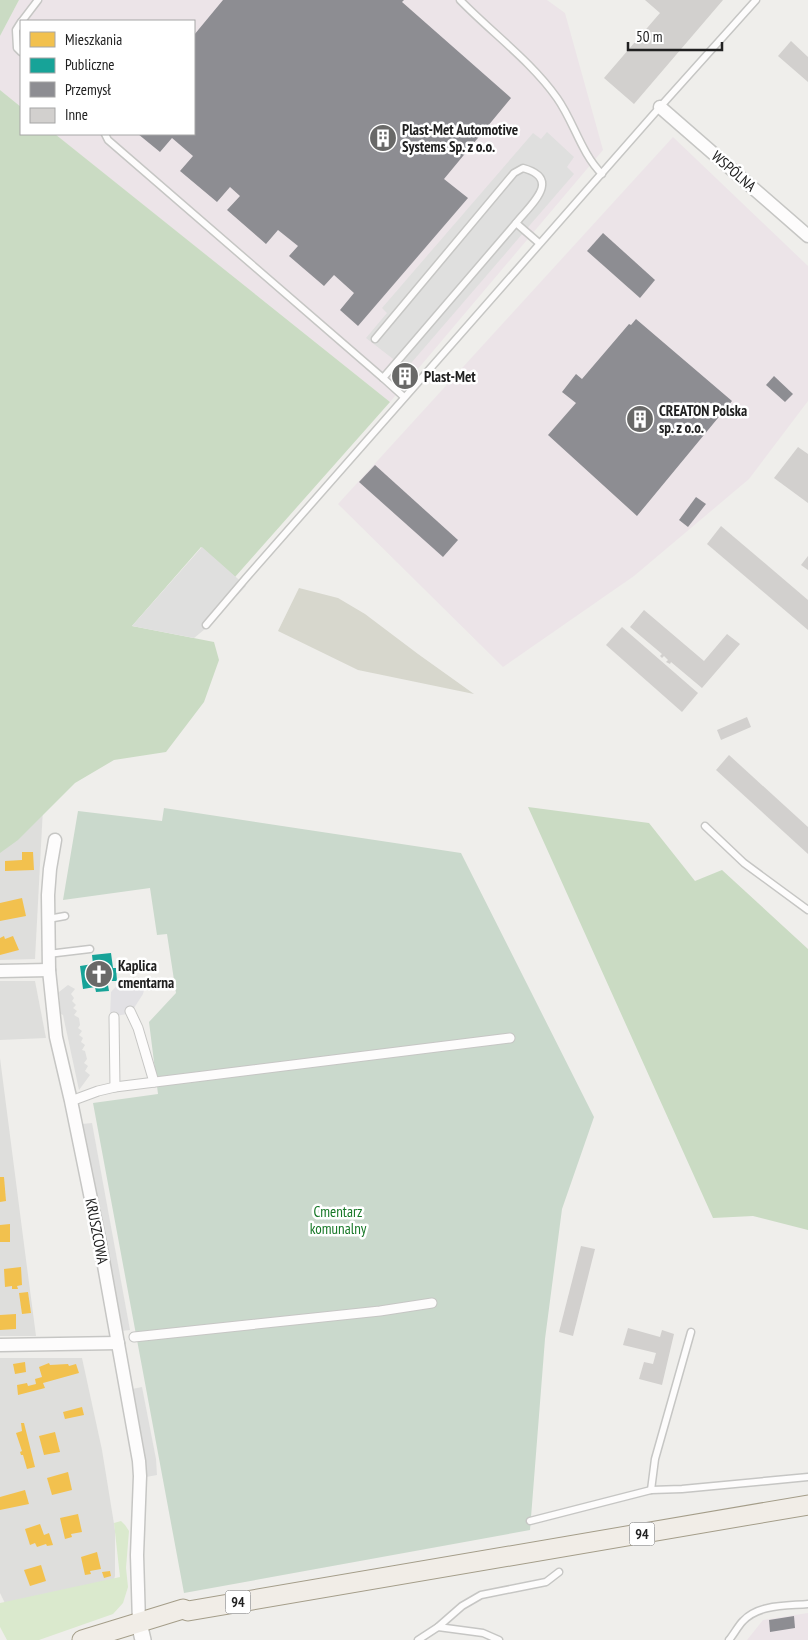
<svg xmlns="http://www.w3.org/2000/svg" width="808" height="1640" font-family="'PT Sans Narrow',sans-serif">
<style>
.residential{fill:#dededc}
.industrial{fill:#ece4e8}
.construction{fill:#d7d7cd}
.grass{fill:#dae9cd}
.forest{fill:#cadbc3}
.cemetery{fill:#cad9cc}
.parking{fill:#dfdfde}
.plaza{fill:#e2e1e4}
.homes{fill:#f2c14e}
.public{fill:#17a398}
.industry{fill:#8d8d92}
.building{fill:#d2d0ce}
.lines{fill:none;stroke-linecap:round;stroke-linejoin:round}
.service-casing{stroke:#c6c6c4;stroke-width:9}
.pedestrian-casing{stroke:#c6c6c4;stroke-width:11}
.minor-casing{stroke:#c6c6c4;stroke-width:15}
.tertiary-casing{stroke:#c6c6c4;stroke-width:18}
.primary-casing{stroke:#a49d89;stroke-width:21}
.service{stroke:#fdfcfc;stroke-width:6}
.pedestrian{stroke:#fdfcfc;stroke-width:9}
.minor{stroke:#fdfcfc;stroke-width:12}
.tertiary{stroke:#fdfcfc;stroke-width:15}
.primary{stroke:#f1ede7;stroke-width:19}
.labels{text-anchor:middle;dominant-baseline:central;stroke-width:5;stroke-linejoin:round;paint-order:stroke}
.shield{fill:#fff;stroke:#646464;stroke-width:1}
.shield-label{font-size:14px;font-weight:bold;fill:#212121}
.poi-label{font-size:15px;font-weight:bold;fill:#212121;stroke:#fff;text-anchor:start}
.street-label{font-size:15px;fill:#212121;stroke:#fff}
.park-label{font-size:15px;fill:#177827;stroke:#fff}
</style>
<rect width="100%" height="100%" fill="#efeeeb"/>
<g class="residential">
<polygon points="0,789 44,789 35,959 0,960"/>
<polygon points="0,981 35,981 46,1038 0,1040"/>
<polygon points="0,1058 25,1252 36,1336 0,1336"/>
<polygon points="0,1358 82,1358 102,1450 115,1530 115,1576 106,1605 21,1636 0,1593"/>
</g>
<g class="industrial">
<polygon points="19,0 547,0 565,13 603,150 390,402 55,134 194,134 194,21 21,21 21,107 0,90 0,36"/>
<polygon points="673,137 808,266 808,401 749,479 634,576 503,667 338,504"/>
<polygon points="808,1613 808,1640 747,1640 763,1620"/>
</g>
<polygon class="construction" points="299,588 338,598 365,614 418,654 474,694 358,670 278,631"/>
<polygon class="grass" points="121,1521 125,1525 129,1531 126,1568 128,1587 123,1603 113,1614 39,1640 7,1640 0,1627 0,1603 120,1577 114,1523"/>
<g class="forest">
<polygon points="0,0 19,0 0,36"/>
<polygon points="0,90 21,107 21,134 55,134 390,402 235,577 201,547 132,626 214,642 219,660 204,702 166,752 114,760 75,783 18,840 0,853"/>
<polygon points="528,807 649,823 695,881 722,870 808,949 808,1230 753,1216 713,1218"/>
</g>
<polygon class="cemetery" points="164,808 461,853 594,1117 562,1209 545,1339 530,1530 184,1593 93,1103 158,1094 149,1022 176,993 167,934 157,935 150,888 63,900 78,811 162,821"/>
<g class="parking">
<polygon points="547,132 574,157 567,167 574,174 406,369 366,338 387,313 382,308 533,133 541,139"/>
<polygon points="202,547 246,586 205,629 194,638 132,626"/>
<polygon points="68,985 75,989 71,994 74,998 72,1001 76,1005 73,1008 77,1011 74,1015 79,1018 80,1025 78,1028 82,1031 79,1035 83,1038 81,1042 85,1045 82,1050 85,1051 87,1059 84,1063 88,1066 85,1071 90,1075 79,1090 63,1015 61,1014 59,992"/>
<polygon points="92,1123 130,1330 121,1331 82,1124"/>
<polygon points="142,1387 156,1459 157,1475 146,1477 132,1389"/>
</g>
<polygon class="plaza" points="143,977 145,986 143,994 134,1008 127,1014 110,1017 111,992 122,980"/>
<g class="homes">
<polygon points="22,852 33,852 34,870 5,871 5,861 22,860"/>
<polygon points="22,898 26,916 0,921 0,903"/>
<polygon points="4,936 5,939 13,936 19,950 0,955 0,938"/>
<polygon points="0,1177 4,1177 6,1201 0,1202"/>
<polygon points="10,1224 10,1242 0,1242 0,1225"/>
<polygon points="21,1267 22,1285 17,1286 18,1289 12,1289 12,1286 5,1287 4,1269"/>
<polygon points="28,1292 31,1313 22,1314 19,1293"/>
<polygon points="16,1314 16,1329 0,1330 0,1315"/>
<polygon points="25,1362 26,1372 15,1374 13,1364"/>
<polygon points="49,1363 50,1365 68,1364 69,1366 76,1364 79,1373 43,1383 45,1388 18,1395 17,1385 27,1383 28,1386 36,1384 35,1379 42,1377 39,1367"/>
<polygon points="82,1407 84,1415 65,1419 63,1412"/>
<polygon points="21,1423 24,1423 35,1467 27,1469 23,1455 21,1455 20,1452 22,1451 16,1433 22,1431"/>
<polygon points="55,1432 60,1452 44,1455 39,1436"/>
<polygon points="68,1472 72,1490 52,1495 47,1478"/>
<polygon points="25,1490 29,1504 0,1510 0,1497"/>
<polygon points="78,1514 82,1532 71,1534 72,1537 65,1539 60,1518"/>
<polygon points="40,1524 44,1535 49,1533 53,1545 47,1546 46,1544 37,1547 35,1543 30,1545 25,1529"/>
<polygon points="97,1552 101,1569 90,1571 91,1574 85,1575 81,1557"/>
<polygon points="41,1565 46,1581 30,1586 24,1570"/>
<polygon points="110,1571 111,1576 104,1578 102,1572"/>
</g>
<polygon class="public" points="111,953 113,968 116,968 117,981 111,981 108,985 109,991 96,992 95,987 83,989 80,966 93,964 92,955"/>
<g class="industry">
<polygon points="223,0 404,0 402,2 511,98 444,179 468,198 358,326 340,310 354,293 334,275 324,286 289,256 298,246 278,230 266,244 227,210 240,196 230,187 217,202 180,171 193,156 172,138 160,152 138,134 194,134 194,35"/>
<polygon points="603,233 655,280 640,298 587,251"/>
<polygon points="636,319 732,401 637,516 548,435 576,403 562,392 576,374 582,379 629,324 631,325"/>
<polygon points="774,376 793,394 785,402 766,385"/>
<polygon points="375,465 458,540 443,557 359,482"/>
<polygon points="696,497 706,504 688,527 679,520"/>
<polygon points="794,1616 795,1628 770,1632 769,1620"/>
</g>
<g class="building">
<polygon points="645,0 723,0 634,104 604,78 660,13"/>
<polygon points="791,41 808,57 808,82 778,56"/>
<polygon points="798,447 808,454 808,503 774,478"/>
<polygon points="721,526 808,600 808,630 707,544"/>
<polygon points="808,556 808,570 801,565"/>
<polygon points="644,610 704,661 727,634 740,644 702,688 671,662 670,664 666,662 668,660 664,656 662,658 660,656 662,654 630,627"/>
<polygon points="622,627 698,693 682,712 606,645"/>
<polygon points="747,717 751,727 721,740 717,730"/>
<polygon points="729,755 808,827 808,854 716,770"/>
<polygon points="581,1246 595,1249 573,1336 559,1332"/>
<polygon points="628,1328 660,1337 662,1330 674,1334 662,1385 639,1379 644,1362 653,1364 656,1353 623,1345"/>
</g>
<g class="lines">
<g class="service-casing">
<g id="service">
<path d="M460 0C491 32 532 62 557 98 574 122 581 153 602 174"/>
<polyline points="22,21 38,0"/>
<polyline points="21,22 16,30 17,48 21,52"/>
<polyline points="105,134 108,140 383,378"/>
<path d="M375 339 514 173 523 168C563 179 530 205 516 223L539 243"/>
<polyline points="404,397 383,378 516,223"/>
<polyline points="206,625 246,578 660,107 756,0"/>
<polyline points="705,826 744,863 808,910"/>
<polyline points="48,919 65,916"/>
<polyline points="48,954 90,949"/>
<polyline points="651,1490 655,1459 691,1332"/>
<polyline points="530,1521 651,1490 682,1489 808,1477"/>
<polyline points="438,1627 462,1606 481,1595 546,1582 559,1572"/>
<polyline points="418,1640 438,1627 483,1633 499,1640"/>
<path d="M729 1640C734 1634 738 1626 743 1621 759 1604 787 1606 808 1604"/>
</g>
</g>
<g class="pedestrian-casing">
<g id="pedestrian">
<polyline points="130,1011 138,1028 154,1082"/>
<polyline points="114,1017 115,1087"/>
<polyline points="71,1101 98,1091 115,1087 510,1038"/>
<polyline points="134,1337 380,1311 432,1303"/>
</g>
</g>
<g class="minor-casing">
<g id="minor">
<polyline points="660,107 808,236"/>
<polyline points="55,840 50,869 48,895 49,970 56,1037 71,1101 100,1243 139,1461 140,1476 137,1555 139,1623"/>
<polyline points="0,971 49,970"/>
<polyline points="0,1345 118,1343"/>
</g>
</g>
<g class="tertiary-casing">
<polyline id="tertiary" points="139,1623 143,1640"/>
</g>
<g class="primary-casing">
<polyline id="primary" points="82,1640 183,1609 188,1611 808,1505"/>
</g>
<use href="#service" class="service"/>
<use href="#pedestrian" class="pedestrian"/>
<use href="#minor" class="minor"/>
<use href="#tertiary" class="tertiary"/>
<use href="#primary" class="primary"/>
</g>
<defs>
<g id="building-disc" transform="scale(1.4375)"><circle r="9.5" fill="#696968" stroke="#fff"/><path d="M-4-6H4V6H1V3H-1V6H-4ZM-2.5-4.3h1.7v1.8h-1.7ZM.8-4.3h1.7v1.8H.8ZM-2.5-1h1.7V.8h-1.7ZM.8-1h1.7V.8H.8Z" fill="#fff"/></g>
<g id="church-disc" transform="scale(1.4375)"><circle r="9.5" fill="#696968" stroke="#fff"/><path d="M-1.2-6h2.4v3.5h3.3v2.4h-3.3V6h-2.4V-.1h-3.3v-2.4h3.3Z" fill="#fff"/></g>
</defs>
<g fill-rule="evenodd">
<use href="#building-disc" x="383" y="138"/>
<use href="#building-disc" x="405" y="376"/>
<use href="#building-disc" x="640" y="419"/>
<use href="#church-disc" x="99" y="974"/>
</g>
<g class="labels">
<g class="shield">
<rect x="629.5" y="1522.5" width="25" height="23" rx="4"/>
<rect x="225.5" y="1590.5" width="25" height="23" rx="4"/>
</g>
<g class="shield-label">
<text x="642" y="1534">94</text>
<text x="238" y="1602">94</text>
</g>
<g class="poi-label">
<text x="402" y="129">Plast-Met Automotive<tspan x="402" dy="17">Systems Sp. z o.o.</tspan></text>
<text x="424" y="376">Plast-Met</text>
<text x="659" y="410">CREATON Polska<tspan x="659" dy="17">sp. z o.o.</tspan></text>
<text x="118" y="965">Kaplica<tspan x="118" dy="17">cmentarna</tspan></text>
</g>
<g class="street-label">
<text transform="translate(734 171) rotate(41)">WSPÓLNA</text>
<text transform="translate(97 1231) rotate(79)">KRUSZCOWA</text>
</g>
<g class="park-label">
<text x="338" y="1211">Cmentarz<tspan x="338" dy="17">komunalny</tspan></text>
</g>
</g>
<rect x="20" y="20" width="175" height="115" fill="#ffffff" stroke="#a6a6a6"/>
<rect x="30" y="32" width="25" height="15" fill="#f2c14e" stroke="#a6a6a6"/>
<text x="65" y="45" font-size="15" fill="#212121">Mieszkania</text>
<rect x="30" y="58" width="25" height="15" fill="#17a398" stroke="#a6a6a6"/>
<text x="65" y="70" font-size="15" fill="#212121">Publiczne</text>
<rect x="30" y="82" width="25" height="15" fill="#8d8d92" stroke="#a6a6a6"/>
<text x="65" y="95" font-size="15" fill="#212121">Przemysł</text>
<rect x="30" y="108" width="25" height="15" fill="#d2d0ce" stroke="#a6a6a6"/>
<text x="65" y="120" font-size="15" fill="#212121">Inne</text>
<path d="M628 42v8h94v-8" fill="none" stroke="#212121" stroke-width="2.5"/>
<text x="636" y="42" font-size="15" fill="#212121" stroke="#ffffff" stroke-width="4" paint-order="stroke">50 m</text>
</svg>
